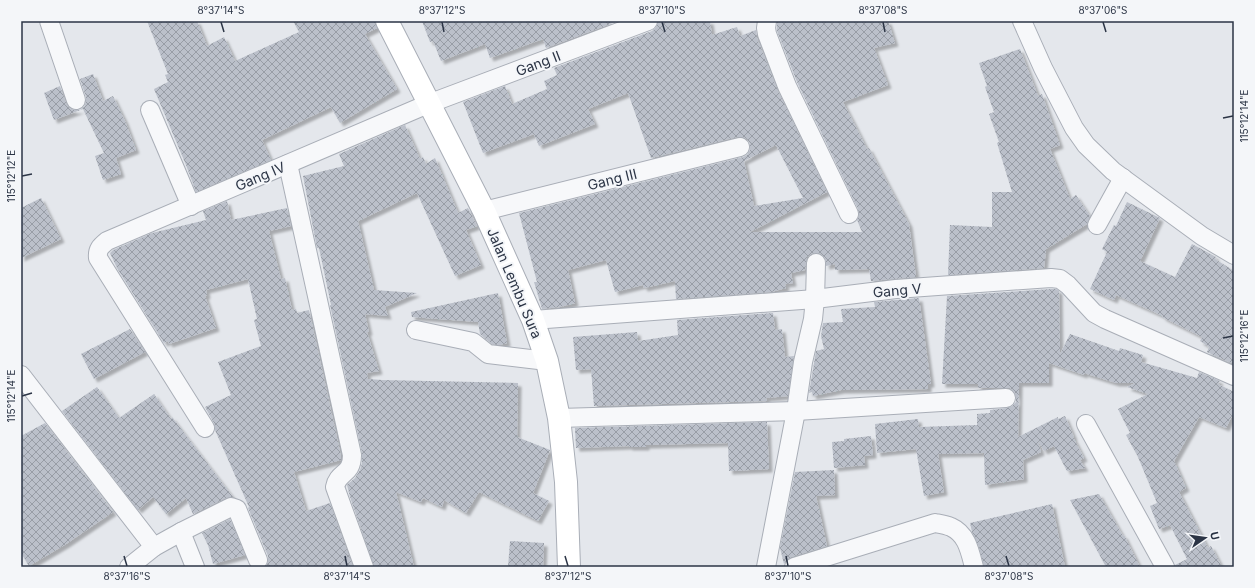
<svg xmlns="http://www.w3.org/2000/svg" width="1255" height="588" font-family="Inter,sans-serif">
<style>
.building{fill:url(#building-cross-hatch);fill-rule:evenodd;filter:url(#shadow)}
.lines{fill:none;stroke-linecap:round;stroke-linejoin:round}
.street-casing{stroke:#a9aeb7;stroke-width:20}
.secondary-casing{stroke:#a9aeb7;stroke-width:24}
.street{stroke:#f7f8fa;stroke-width:18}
.secondary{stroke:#fff;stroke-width:22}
.ticks{fill:none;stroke:#2b3445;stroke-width:1.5}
.labels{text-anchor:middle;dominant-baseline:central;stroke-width:4;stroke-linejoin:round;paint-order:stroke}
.street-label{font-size:14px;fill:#2b3445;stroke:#f4f6f9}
.neatline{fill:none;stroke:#2b3445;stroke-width:1.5}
.ticks-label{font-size:10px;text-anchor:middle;fill:#2b3445}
</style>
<defs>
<pattern id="building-cross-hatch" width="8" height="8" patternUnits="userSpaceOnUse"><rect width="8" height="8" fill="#bbc0ca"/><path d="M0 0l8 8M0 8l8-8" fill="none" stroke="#989da6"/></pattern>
<filter id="shadow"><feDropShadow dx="3.5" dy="3.5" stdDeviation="1" flood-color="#0004"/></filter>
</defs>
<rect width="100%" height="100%" fill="#e4e7ec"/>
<g class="building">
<polygon points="147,21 197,21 207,46 224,37 235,61 299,32 293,21 375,21 377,28 365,34 397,89 340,123 331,107 262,140 271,160 196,192 186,165 154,89 168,82 165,75 168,74"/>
<polygon points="422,21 618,21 546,48 543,39 490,58 485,44 441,61 433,41 430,42"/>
<path d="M658 21H710L712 35 737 27 740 36 756 30 757 38 778 91 827 192 750 232H862L857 220 859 215 858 209 797 82 777 31V21H888L895 43 874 48 888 85 843 102 867 149 869 148 909 224 916 277 871 281 869 269 835 270V264L826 266 825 258 821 254 816 253 811 254 807 257 806 263 805 270 791 273 793 283 785 284 786 288 771 292 676 299 675 281 644 288 643 285 615 292 606 260 568 270 575 303 560 307 542 309 534 282H537L519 213 743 157 747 155 750 150V144L747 139 743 137H737L651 158 628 93 588 109 595 124 539 146 534 134 483 153 463 102 505 86 512 104 547 89 544 81 557 75 554 68 652 31 656 27ZM776 145 803 198 754 206 744 161Z"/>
<polygon points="1020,49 1038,96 1042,94 1060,145 1050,149 1070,199 1076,195 1090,216 1087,224 1046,249 1044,268 948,275 950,225 992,227 992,192 1012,192 997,143 999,142 989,114 994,112 985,87 987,86 979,63"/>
<polygon points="93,74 103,101 113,96 125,121 136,150 116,158 121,174 103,180 95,156 104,153 83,109 54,120 44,93 60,86 66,103 69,108 74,110 80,110 84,107 86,102 86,97 80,79"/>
<polygon points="405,125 420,159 423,157 426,164 435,158 458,213 468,208 477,226 466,230 481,265 455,276 417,193 358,221 374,290 417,293 385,307 388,316 365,314 369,332 367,332 379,371 367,373 368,379 382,380 518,383 517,437 550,450 533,493 549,501 538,521 479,492 466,513 444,500 442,507 423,498 421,502 396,492 414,567 374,567 350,497 347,485 355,478 360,470 362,463 362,453 330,305 331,305 319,248 317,248 303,176 344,166 339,154"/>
<polygon points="41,198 61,239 21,258 21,208"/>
<polygon points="227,201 231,220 287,208 291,226 269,231 281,279 285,278 292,310 296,309 297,313 309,310 341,456 341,460 294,472 306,511 330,503 353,567 266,567 268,562 268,556 248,508 249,507 215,430 214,423 205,407 231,395 218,362 261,346 254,320 257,319 248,279 206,290 207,295 205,296 216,328 169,344 168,341 164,343 117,268 110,253 113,250 152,233 206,220 203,211"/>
<polygon points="1127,202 1160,218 1140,261 1175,277 1192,244 1216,257 1215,259 1234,271 1234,359 1231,363 1207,352 1209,347 1200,341 1202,337 1162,317 1163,316 1116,295 1114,300 1090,289 1107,252 1102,249 1114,225 1116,226"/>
<polygon points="1051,289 1056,289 1059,291 1060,354 1070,334 1119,351 1120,348 1143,355 1141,362 1197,378 1199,372 1220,381 1218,384 1234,392 1234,412 1226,428 1199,417 1174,461 1186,488 1179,492 1208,548 1211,546 1222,567 1175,567 1175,565 1187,559 1170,525 1159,529 1150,506 1157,503 1138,457 1126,435 1130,433 1118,409 1148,394 1127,387 1135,383 1116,383 1084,373 1084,375 1049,363 1049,383 1019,383 1018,437 1058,417 1058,419 1065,416 1074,437 1073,437 1084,458 1080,460 1085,468 1067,471 1054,446 1044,451 1038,441 1041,452 1023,460 1024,479 985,485 984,453 938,454 944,492 924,496 916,449 877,453 875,424 918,419 919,427 977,425 977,414 990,413 990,410 1007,408 1012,406 1016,402 1016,398 1015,393 1010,388 978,388 978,384 942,384 947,296"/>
<polygon points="498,293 507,343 499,345 492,344 480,334 478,322 412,317 411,312"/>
<polygon points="919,298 931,384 928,384 928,389 841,390 813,396 812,392 809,393 816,351 824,349 821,336 823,323 843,322 841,309 875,307 874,302"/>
<polygon points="773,313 775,330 782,329 785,357 794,356 788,396 766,398 767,401 594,406 591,369 576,370 573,337 637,332 638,341 678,335 677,320"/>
<polygon points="130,329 145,352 94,379 81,354"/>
<polygon points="97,387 119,418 154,394 171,419 172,417 233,497 226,498 193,514 186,498 166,514 153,497 138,510 62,411"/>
<polygon points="767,422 769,469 729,471 728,443 646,445 646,447 629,447 629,446 576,448 575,428"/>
<polygon points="45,423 113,512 66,544 29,566 21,553 21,436"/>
<polygon points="871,436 873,455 864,456 865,465 834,468 832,442 844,441 844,439"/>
<polygon points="834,470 835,495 816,496 827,546 791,557 787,560 784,564 780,548 795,472"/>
<polygon points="1099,494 1123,536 1124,535 1140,567 1106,567 1070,500"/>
<polygon points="1052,504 1065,567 984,567 979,547 972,532 970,523"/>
<polygon points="230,519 245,555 213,564 208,545 202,533"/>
<polygon points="510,541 544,543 543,567 508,567"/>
</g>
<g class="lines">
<g class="street-casing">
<g id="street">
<polyline points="49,21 76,100"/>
<polyline points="767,21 766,28 767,34 787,86 849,214"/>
<polyline points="1022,21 1043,68 1074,128 1086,145 1113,171 1202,236 1234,255"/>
<polyline points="150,110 191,206"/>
<path d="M288 164 352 455C352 476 338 471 335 487L364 567"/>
<polyline points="484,211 740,147"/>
<polyline points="1097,225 1123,178"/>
<polyline points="533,320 815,299 896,289 1051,278 1060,279 1068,285 1094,313 1105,319 1234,376"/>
<polyline points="416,330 473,342 488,354 547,361"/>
<polyline points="21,375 154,547 181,532 195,567"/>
<polyline points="559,418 796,411 1006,398"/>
<polyline points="1086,424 1165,567"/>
<path d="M205 428 98 258C97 249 101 246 107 241L428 104 648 21"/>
<polyline points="181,532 231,507 237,509 258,560"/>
<polyline points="129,567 154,547"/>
<polyline points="766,567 796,411 803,362 813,319 815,299 816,263"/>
<path d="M794 567 935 523C940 524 946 525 951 527 967 534 970 552 974 567"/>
</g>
</g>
<g class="secondary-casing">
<polyline id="secondary" points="387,21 484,211 533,320 547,361 559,418 566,482 569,567"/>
</g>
<use href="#street" class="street"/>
<use href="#secondary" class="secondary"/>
</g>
<path class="ticks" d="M221 22 224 32M442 22 444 32M662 22 665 32M883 22 885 32M1103 22 1106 32M1223 118 1233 116M22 176 32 174M1223 338 1233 336M22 396 32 393M124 556 127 566M345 556 347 566M565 556 568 566M786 556 788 566M1006 556 1009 566"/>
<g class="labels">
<g class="street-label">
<text transform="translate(538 63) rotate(-21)">Gang II</text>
<text transform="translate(260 176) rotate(-23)">Gang IV</text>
<text transform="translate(612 179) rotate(-14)">Gang III</text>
<text transform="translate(515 283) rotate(67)">Jalan Lembu Sura</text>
<text transform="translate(897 290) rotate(-5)">Gang V</text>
</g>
</g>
<rect width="1255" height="588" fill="none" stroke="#f4f6f9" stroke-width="44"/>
<g transform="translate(1205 538) rotate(77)" stroke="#f4f6f9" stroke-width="3" paint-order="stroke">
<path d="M0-3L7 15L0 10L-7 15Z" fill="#2b3445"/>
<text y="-6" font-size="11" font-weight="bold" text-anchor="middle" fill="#2b3445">U</text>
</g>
<rect x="22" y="22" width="1211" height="544" class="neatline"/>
<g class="ticks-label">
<text x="221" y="14">8°37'14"S</text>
<text x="442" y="14">8°37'12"S</text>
<text x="662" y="14">8°37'10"S</text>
<text x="883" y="14">8°37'08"S</text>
<text x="1103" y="14">8°37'06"S</text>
<text transform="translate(1244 116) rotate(-90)" y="4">115°12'14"E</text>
<text transform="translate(11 176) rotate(-90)" y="4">115°12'12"E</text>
<text transform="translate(1244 336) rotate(-90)" y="4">115°12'16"E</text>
<text transform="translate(11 396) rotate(-90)" y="4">115°12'14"E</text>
<text x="127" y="580">8°37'16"S</text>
<text x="347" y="580">8°37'14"S</text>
<text x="568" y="580">8°37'12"S</text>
<text x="788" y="580">8°37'10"S</text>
<text x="1009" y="580">8°37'08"S</text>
</g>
</svg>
